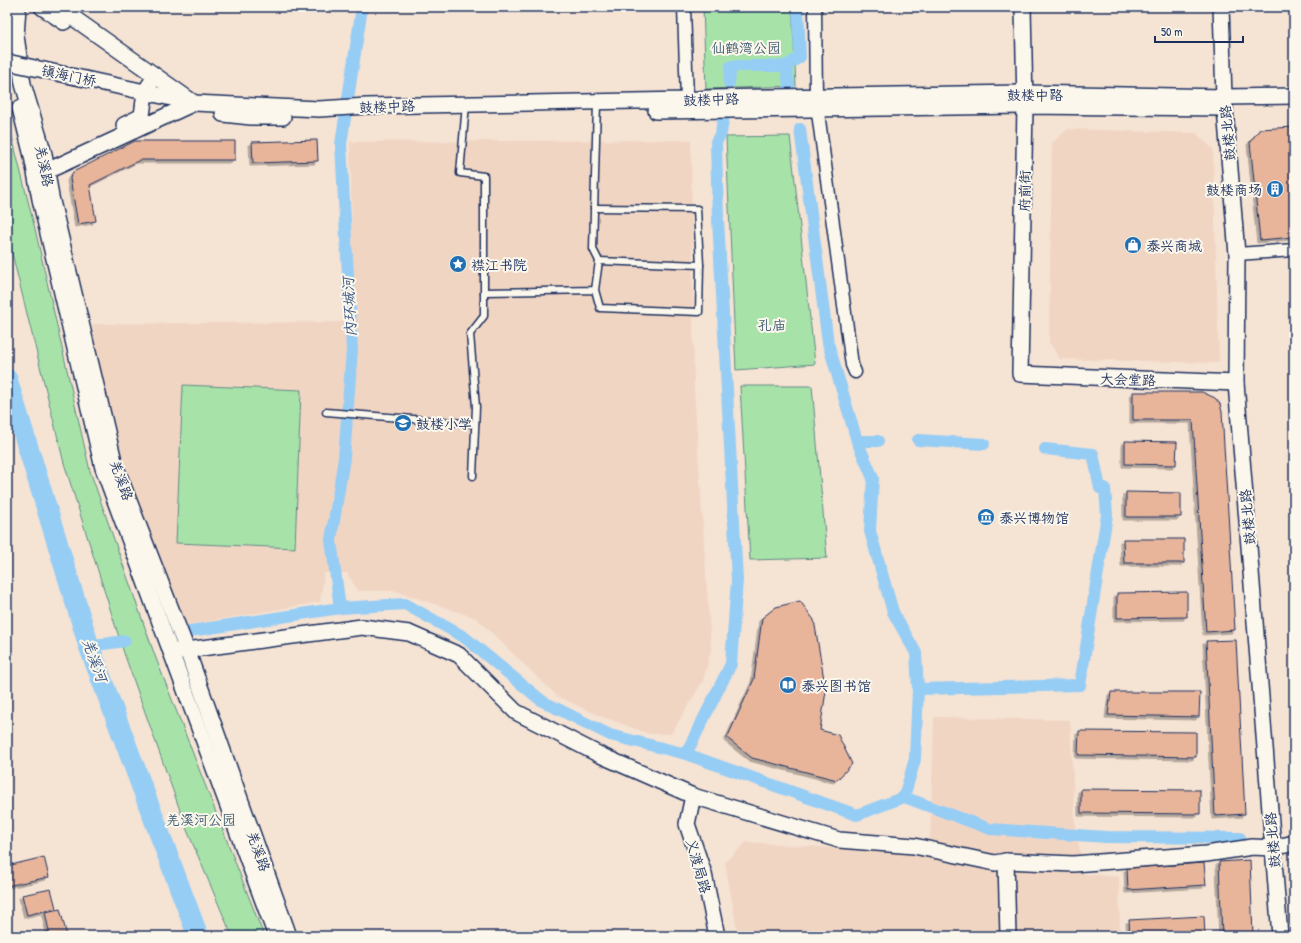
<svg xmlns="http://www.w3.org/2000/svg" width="1301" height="943" font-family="'Patrick Hand','LXGW WenKai TC',sans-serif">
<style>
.built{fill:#f1d5c3}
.green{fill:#a7e3a9;stroke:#618984}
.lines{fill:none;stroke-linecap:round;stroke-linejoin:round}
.canal{stroke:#96cdf5;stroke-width:12}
.river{stroke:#96cdf5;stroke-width:21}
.building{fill:#e8b59b;stroke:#1b2f5e;filter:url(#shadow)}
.service-casing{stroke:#1b2f5e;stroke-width:9}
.minor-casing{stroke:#1b2f5e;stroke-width:15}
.tertiary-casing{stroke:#1b2f5e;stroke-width:18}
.service{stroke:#fbf7ec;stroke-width:6}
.minor{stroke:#fbf7ec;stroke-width:12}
.tertiary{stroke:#fbf7ec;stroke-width:15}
.tertiary-bridge-casing{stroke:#1b2f5e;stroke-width:18;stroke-linecap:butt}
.tertiary-bridge{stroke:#fbf7ec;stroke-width:15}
.labels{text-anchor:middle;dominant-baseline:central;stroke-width:4;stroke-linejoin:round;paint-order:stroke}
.park-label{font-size:14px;fill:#3e5c71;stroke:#fbf7ec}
.street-label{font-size:14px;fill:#1b2f5e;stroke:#fbf7ec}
.poi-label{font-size:14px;fill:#1b2f5e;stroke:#fbf7ec;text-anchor:start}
.water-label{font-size:15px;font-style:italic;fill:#3a5684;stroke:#fbf7ec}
</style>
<defs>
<filter id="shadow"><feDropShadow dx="-3" dy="3" stdDeviation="0" flood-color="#0004"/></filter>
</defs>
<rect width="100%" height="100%" fill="#f5e3d4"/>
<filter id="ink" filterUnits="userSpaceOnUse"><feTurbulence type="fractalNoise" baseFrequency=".025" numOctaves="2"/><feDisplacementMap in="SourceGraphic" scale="8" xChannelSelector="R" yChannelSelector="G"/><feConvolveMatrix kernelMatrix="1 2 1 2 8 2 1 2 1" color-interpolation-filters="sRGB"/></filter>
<g filter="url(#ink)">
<g class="built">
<polygon points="1068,129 1196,133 1213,149 1219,363 1060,359 1049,342 1052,143"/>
<polygon points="691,140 694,389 711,650 703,681 671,734 650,734 600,716 557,696 476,618 395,591 358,591 347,573 324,573 320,602 177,627 116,456 92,324 335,322 354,320 350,142"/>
<polygon points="934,717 1070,720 1075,822 1084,874 1119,877 1120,936 738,936 725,862 747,842 922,854 930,843"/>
</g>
<g class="green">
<polygon points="703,7 792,7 796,86 706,89"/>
<polygon points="7,117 35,229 90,471 155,656 264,936 232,936 187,830 124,653 64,463 7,233"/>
<polygon points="790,136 815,364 736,370 726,137"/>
<polygon points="183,385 301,390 295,548 176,543"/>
<polygon points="740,386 812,386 827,558 750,560"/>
</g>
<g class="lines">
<g class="canal">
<polyline points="786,66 790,91"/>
<polyline points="729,83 731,66 786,66 800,57 798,7"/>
<polyline points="800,129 828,343 857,441 873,478 870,531 893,612 916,653 918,689"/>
<polyline points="918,440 984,444"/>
<polyline points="857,441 878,441"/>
<polyline points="340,608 331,540 344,458 352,350 341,144 362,7"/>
<polyline points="184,632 340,608 405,604 464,637 542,701 610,735 686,754 857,815 904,797 990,829 1106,837 1240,838"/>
<polyline points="89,646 125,641"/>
<polyline points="686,754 731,664 737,580 718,219 716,142 721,133 723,120"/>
<polyline points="904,797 915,759 918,689 1080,685 1107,515 1105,488 1100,488 1093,454 1045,449"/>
</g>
<polyline class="river" points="7,379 89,646 198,936"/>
</g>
<g class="building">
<polygon points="1294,127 1294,237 1260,240 1250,142 1260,129"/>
<polygon points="317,140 318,161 253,163 252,142"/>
<polygon points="135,141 235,141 235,160 140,160 90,185 96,221 78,224 70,178 73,172"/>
<polygon points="1133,392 1202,392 1215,398 1220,404 1222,412 1235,630 1206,632 1193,420 1133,420"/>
<polygon points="1125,441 1177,442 1176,465 1125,464"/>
<polygon points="1126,492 1181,493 1181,517 1126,517"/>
<polygon points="1123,539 1184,539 1184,563 1124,563"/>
<polygon points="1187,592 1187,617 1117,618 1117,593"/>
<polygon points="800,601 814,620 826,691 820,730 838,735 852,764 837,780 752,758 727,738 754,679 762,618 776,607"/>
<polygon points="1236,640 1245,814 1215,816 1206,641"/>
<polygon points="1111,692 1200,692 1199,717 1108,715"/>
<polygon points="1079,731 1196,732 1196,757 1078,755"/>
<polygon points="1081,789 1200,790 1200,814 1081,813"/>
<polygon points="44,857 49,877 7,886 7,866"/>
<polygon points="1250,860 1253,936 1222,936 1219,862"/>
<polygon points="1204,863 1206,885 1128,890 1127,868"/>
<polygon points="51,889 56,908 27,915 22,895"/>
<polygon points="60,909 67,936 50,936 45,912"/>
<polygon points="1204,916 1205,936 1130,936 1129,920"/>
</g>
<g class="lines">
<g class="service-casing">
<g id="service">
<polyline points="597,103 593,249 599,261"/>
<polyline points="466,104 460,173 484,176 484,316 470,334 476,407 473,476"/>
<polyline points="594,208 697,209 700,265"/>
<polyline points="484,292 595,290 600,308 699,312 700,265 599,261 595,290"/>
<polyline points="326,412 475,424"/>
</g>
</g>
<g class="minor-casing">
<g id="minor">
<polyline points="684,7 687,100"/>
<polyline points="815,7 816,98 852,365 855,372"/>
<polyline points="1237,254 1294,250"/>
</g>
</g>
<g class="tertiary-casing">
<g id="tertiary">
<polyline points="18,7 16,36 23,84 44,154 51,197 115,465 187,650 289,936"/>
<polyline points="42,7 64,22"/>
<polyline points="1023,7 1025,106 1020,374 1236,383"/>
<polyline points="1221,7 1224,97 1237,254 1236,383 1280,936"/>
<polyline points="131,89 194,103 319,109 367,106 687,100 709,98 1025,93 1224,97 1294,96"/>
<polyline points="20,108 32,156 40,199 103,468 276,936"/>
<polyline points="656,111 1025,106 1225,108"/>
<polyline points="223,114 251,117 283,117"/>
<polyline points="124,125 142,116 145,92 150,84"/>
<polyline points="38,176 47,171 194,103 58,7"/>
<polyline points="171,652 362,627 409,633 459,655 516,712 600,755 693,796 839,840 914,846 995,863 1006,861 1073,864 1206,854 1252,847 1273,848 1294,843"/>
<polyline points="693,796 687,824 704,874 717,936"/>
<polyline points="1006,861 1008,936"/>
</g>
</g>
<use href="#service" class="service"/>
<use href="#minor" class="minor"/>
<use href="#tertiary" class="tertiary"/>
<g class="tertiary-bridge-casing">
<polyline id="tertiary-bridge" points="7,62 131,89"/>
</g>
<use href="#tertiary-bridge" class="tertiary-bridge"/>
</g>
</g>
<defs>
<g id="building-disc" transform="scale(0.9)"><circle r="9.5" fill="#1f6fb2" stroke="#fbf7ec"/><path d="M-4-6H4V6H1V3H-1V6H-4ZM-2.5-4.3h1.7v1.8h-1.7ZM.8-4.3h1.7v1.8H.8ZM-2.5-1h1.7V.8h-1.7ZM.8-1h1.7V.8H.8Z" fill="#fff"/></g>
<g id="shop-disc" transform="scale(0.9)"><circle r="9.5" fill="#1f6fb2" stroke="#fbf7ec"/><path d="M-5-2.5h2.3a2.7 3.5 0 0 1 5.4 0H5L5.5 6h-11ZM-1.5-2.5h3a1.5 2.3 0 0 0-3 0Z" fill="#fff"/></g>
<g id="sight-disc" transform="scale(0.9)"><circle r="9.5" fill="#1f6fb2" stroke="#fbf7ec"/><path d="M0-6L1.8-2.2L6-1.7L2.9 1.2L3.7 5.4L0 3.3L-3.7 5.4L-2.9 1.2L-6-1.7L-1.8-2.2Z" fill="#fff"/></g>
<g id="school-disc" transform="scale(0.9)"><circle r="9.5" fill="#1f6fb2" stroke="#fbf7ec"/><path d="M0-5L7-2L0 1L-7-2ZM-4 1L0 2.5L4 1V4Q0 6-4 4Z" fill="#fff"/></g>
<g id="museum-disc" transform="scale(0.9)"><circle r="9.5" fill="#1f6fb2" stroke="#fbf7ec"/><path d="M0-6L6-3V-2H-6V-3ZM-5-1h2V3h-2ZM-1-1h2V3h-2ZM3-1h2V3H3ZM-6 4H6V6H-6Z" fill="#fff"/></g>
<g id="library-disc" transform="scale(0.9)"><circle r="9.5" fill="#1f6fb2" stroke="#fbf7ec"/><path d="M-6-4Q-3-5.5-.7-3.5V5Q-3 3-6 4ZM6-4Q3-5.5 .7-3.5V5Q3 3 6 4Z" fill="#fff"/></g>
</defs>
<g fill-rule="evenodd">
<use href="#building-disc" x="1275" y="189"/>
<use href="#shop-disc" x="1133" y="245"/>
<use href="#sight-disc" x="458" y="264"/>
<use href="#school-disc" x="403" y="423"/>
<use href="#museum-disc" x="986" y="517"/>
<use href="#library-disc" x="788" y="685"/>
</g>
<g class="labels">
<g class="park-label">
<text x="746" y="47">仙鹤湾公园</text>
<text x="772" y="324">孔庙</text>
<text x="201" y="819">羌溪河公园</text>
</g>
<g class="street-label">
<text transform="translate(69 75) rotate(12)">镇海门桥</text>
<text x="1035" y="94">鼓楼中路</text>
<text transform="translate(711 99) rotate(-2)">鼓楼中路</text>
<text transform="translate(387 106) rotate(-2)">鼓楼中路</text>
<text transform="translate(1227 133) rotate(-95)">鼓楼北路</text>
<text transform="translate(45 166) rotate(78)">羌溪路</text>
<text transform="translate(1024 191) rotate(-89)">府前街</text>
<text transform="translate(1128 379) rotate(2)">大会堂路</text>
<text transform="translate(122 480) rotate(70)">羌溪路</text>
<text transform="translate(1247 517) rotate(-95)">鼓楼北路</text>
<text transform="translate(1272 840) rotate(-95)">鼓楼北路</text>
<text transform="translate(259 851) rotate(70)">羌溪路</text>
<text transform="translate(699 866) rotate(74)">义渡局路</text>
</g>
<g class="poi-label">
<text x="1262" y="189" text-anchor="end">鼓楼商场</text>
<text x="1146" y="245">泰兴商城</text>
<text x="471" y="264">襟江书院</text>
<text x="416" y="423">鼓楼小学</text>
<text x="999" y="517">泰兴博物馆</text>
<text x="801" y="685">泰兴图书馆</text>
</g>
<g class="water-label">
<text transform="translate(349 307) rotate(-93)">内环城河</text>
<text transform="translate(95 660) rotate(70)">羌溪河</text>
</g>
</g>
<rect width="1301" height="943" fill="none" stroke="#fbf7ec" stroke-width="24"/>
<rect x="12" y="12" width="1277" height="919" fill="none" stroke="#1b2f5e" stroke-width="1.5" filter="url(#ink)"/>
<path d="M1155 36v6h88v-6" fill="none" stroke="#1b2f5e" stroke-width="2"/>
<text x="1161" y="36" font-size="12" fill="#1b2f5e" stroke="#fbf7ec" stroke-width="3" paint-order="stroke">50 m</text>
</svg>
